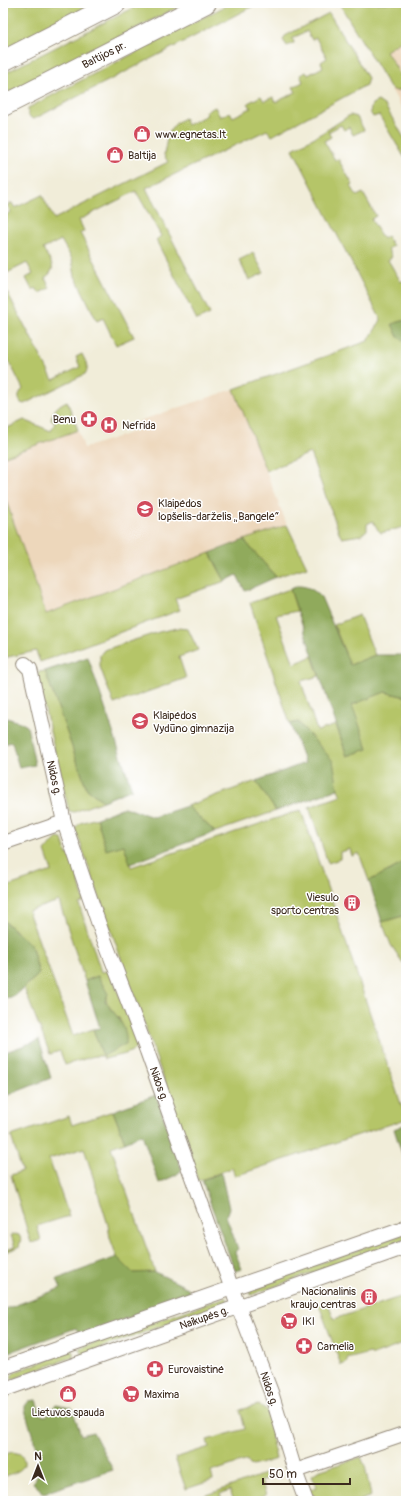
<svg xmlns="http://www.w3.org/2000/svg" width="409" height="1504" font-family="Pangolin,sans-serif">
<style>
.built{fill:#edd7bb}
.green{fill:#b5c568;stroke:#787843;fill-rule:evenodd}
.forest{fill:#90aa5c;stroke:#666a3d}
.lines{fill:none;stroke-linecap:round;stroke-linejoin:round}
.minor-casing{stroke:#968c7c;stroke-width:16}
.highway-casing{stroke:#968c7c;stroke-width:22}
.minor{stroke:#fff;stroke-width:14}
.highway{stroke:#fff;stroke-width:20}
.labels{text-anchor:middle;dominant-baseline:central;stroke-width:3;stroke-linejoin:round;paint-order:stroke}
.street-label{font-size:11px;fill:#3b2a1e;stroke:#fff}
.poi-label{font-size:11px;fill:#3b2a1e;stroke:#fff;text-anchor:start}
</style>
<rect width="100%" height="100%" fill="#fff"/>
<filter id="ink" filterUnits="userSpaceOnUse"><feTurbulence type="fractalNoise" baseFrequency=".025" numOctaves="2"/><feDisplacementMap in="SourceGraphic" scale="8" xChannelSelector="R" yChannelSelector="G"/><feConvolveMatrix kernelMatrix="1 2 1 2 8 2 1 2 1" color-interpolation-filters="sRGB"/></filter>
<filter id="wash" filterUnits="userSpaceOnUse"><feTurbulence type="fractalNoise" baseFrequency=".012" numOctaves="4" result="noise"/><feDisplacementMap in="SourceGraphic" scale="16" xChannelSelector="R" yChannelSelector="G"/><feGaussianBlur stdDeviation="0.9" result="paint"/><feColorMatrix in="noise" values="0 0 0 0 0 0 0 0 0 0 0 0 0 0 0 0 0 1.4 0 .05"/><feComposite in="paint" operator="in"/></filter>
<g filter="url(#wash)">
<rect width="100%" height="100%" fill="#f1edd9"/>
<g class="built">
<polygon points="339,3 406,3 406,115 371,55"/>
<polygon points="234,389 287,525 46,614 3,492 3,457 78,430 84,448 142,429 139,421"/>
</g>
<g class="green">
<polygon points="5,3 97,3 3,51 3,4"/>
<polygon points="143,3 186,3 3,96 3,74"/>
<polygon points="231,3 259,3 34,119 31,118 28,115 28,108"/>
<polygon points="339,3 406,3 405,20 406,38 386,51 405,83 400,90 396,91 390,88"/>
<path d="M329 13 368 78 366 85 272 136 267 130 146 188 210 314 197 320 156 240 161 236 136 191 79 220 84 231 80 233 134 337 116 345 103 318 97 321 75 276 72 259 61 240 43 249C50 262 59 267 45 278L50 288 39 293 36 288 32 290 26 278 33 274 27 263 3 275V223L6 221 4 216 11 212 7 205 12 203 15 208 42 195 54 219 168 162 164 155C167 139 167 127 184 118L187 125 207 115 205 112 215 107 220 117 230 112 233 117 251 108 248 103 261 96 264 101 273 97 276 102 296 92 293 87 303 82 300 75 306 72 308 75 323 67 321 62 327 58 316 38 312 40 307 31 293 38 294 43 287 46 283 40 285 36Z"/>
<polygon points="378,101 385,106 406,141 406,160 379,115 373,117 370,112 372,104"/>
<polygon points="350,115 357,117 364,130 353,135 349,127 344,130 341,125 328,132 331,137 324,141 335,160 338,159 353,185 351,186 357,196 363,193 376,216 371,219 383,239 387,236 393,246 388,249 392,257 388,260 401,282 406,279 406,320 393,324 398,337 406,342 406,525 404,527 381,533 378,530 373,521 367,524 367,530 361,535 342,538 340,535 310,453 266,471 234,389 368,341 381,320 293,149 322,133"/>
<polygon points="253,253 264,273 249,280 239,260"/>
<path d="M3 284 53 380 80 367 76 357 82 354C85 361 90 367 85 374L24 404 21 403C17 397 19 393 23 389L3 349Z"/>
<path d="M67 401 78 430 3 457V430L24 420 51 431 55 423 51 420C53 410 58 405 67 401Z"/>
<polygon points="3,492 46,614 210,553 225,581 175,599 180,610 40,662 36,651 3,658"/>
<polygon points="287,525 307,567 276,577 244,540"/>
<polygon points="290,589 297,611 276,615 294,664 312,656 319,676 301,681 317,731 336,725 347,756 368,749 351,705 385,692 406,697 406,862 369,881 359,853 352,856 350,849 340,852 340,859 328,863 309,807 341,796 338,789 299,722 290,724 250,603"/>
<polygon points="359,615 375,655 350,665 334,625"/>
<polygon points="177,628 188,629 198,650 179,657 186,678 114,704 100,667 100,655 104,650 159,632"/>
<polygon points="45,671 87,789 103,801 74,812 69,811 37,676 39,672"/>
<polygon points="256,781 276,811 215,832 187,806"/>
<polygon points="301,810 406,1119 235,1176 232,1168 198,1181 169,1094 75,828 80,823 97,818 106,849 124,845 131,867"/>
<path d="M57 838 62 839 67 855 71 853 84 901 79 904 101 972 107 971 111 973 138 1045C133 1055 115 1056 104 1059L103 1056H94L65 1065 60 1051 50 1054 24 988 39 974 31 945 3 920V888L52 871 45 851ZM59 901 85 981 98 976C103 992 106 1008 120 1019L103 1055 93 1029 73 1036 28 911Z"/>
<polygon points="406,915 406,962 403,963 391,945 382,922"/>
<polygon points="113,1111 125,1142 111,1147 155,1272 133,1273 117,1257 110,1238 108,1225 84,1148 49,1159 69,1216 37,1226 41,1240 31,1243 11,1175 22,1171 11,1136 69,1116 72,1125"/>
<polygon points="406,1233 406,1239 251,1295 249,1288"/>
<polygon points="15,1234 19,1235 21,1239 19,1247 3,1253 3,1251 15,1247 11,1235"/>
<polygon points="226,1297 228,1301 225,1303 82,1355 79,1348"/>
<polygon points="400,1297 406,1313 406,1343 373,1355 370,1353 347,1359 347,1363 341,1365 319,1305 327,1301 334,1319"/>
<polygon points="73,1350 73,1357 13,1379 12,1378 11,1376 15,1372"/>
<polygon points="258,1405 267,1411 276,1436 271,1438 276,1459 253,1466 250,1465 247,1460 211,1472 213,1480 186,1489 175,1458 209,1447 207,1440 245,1429 240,1410"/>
<path d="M12 1452 21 1454C31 1470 15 1472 3 1477V1455Z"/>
<polygon points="361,1457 365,1466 371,1496 361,1500 362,1501 311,1501 307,1490 317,1487 312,1475 318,1471"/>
<polygon points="270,1472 272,1477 261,1481 266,1495 249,1501 234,1501 230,1490 220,1494 222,1501 191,1501"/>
</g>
<g class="forest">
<polygon points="406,320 406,342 398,337 392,324"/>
<polygon points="244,540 276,577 245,591 237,575 225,581 210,553"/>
<path d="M298 586C308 586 314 590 321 597L350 665 375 655H406V697L385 692 352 705 368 749 347 756 290 589Z"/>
<polygon points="88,657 132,789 103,801 87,789 45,671"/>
<polygon points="3,717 20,722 27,726 35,765 19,768 12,742 3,744"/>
<polygon points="298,722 333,761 338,789 276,811 256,781 305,763 290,724"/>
<polygon points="187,806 215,832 130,864 124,845 106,850 97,818 124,807 153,817"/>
<polygon points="406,862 406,915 382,922 369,881"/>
<polygon points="3,920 31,945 39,974 15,996 3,999"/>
<path d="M98 976 108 994 105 1001C115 1015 128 1025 126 1044L103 1056 93 1029 100 1028 85 981Z"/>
<polygon points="39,1040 51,1078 3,1097 3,1053"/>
<polygon points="156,1095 182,1170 176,1175 159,1183 142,1134 125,1142 113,1111"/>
<polygon points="406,1124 406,1166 394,1129"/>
<polygon points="221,1173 229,1208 226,1216 238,1249 235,1252 242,1269 235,1271 202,1180"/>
<polygon points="117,1257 133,1273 155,1272 188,1288 191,1296 80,1335 76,1328 7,1353 3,1340 3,1310 61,1288 57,1279"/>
<polygon points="36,1400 41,1415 46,1416 56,1405 72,1408 81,1435 93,1432 113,1470 44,1493 33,1483 38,1474 38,1454 25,1410 25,1406 29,1401"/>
</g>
</g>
<g filter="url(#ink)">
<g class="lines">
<g class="minor-casing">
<g id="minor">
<polyline points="25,664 30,669 64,822 104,939 147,1051 238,1306 271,1392 295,1471 306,1501"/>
<polyline points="3,843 64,822"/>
<polyline points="3,1368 406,1227"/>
<polyline points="3,1390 406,1247"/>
<polyline points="295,1471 406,1433"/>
</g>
</g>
<g class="highway-casing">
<g id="highway">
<polyline points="3,61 116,3"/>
<polyline points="3,106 206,3"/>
</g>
</g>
<use href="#minor" class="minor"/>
<use href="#highway" class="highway"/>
</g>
</g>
<defs>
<g id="shop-disc" transform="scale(0.9)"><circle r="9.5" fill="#d1495b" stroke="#fff"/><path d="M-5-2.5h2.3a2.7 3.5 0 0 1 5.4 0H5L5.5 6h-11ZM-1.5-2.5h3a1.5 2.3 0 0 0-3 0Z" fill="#fff"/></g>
<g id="pharmacy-disc" transform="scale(0.9)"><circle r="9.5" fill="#d1495b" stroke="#fff"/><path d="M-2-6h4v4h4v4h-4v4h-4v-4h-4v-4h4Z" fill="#fff"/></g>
<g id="hospital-disc" transform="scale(0.9)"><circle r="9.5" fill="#d1495b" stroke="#fff"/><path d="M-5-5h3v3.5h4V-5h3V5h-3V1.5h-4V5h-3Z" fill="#fff"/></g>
<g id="school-disc" transform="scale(0.9)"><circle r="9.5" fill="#d1495b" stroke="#fff"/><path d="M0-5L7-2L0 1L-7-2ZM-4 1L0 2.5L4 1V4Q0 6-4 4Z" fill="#fff"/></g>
<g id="building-disc" transform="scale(0.9)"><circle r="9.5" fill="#d1495b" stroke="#fff"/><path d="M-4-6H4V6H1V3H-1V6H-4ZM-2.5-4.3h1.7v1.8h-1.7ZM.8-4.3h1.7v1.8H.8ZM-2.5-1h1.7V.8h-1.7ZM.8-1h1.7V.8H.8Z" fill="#fff"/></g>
<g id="supermarket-disc" transform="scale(0.9)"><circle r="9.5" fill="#d1495b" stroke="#fff"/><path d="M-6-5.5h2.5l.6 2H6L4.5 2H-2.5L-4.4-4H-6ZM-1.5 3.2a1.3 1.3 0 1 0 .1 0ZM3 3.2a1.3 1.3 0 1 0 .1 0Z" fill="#fff"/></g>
</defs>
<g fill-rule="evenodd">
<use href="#shop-disc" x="142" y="134"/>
<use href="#shop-disc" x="115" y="155"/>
<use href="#pharmacy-disc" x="89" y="419"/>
<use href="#hospital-disc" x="109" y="425"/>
<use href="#school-disc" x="145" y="509"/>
<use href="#school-disc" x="140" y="721"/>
<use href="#building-disc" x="352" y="903"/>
<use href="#building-disc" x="369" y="1297"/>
<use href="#supermarket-disc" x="289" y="1321"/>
<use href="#pharmacy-disc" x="304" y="1346"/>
<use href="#pharmacy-disc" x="155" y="1369"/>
<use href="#shop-disc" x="68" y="1394"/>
<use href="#supermarket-disc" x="131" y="1394"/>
</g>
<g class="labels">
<g class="street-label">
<text transform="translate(104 55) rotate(-27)">Baltijos pr.</text>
<text transform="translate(54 778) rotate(77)">Nidos g.</text>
<text transform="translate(159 1084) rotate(70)">Nidos g.</text>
<text transform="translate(204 1318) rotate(-19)">Naikupės g.</text>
<text transform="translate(269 1389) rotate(71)">Nidos g.</text>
</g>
<g class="poi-label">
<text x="155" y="134">www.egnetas.lt</text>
<text x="128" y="155">Baltija</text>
<text x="76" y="419" text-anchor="end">Benu</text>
<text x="122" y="425">Nefrida</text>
<text x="158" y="503">Klaipėdos<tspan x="158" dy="13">lopšelis-darželis „Bangelė“</tspan></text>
<text x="153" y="715">Klaipėdos<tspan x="153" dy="13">Vydūno gimnazija</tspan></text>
<text x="339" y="897" text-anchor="end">Viesulo<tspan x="339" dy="13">sporto centras</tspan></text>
<text x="356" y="1291" text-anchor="end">Nacionalinis<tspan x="356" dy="13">kraujo centras</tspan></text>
<text x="302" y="1321">IKI</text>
<text x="317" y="1346">Camelia</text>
<text x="168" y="1369">Eurovaistinė</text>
<text x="144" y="1394">Maxima</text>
<text x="68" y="1412" text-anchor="middle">Lietuvos spauda</text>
</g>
</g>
<rect width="409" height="1504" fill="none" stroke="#fff" stroke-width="16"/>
<g transform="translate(38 1466)" stroke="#ffffff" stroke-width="3" paint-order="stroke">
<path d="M0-3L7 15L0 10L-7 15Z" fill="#3b2a1e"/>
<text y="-6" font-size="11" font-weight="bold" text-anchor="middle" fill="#3b2a1e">N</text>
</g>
<path d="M263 1478v6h87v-6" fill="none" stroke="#3b2a1e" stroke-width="2"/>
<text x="269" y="1478" font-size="12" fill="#3b2a1e" stroke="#ffffff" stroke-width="3" paint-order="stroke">50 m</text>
</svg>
